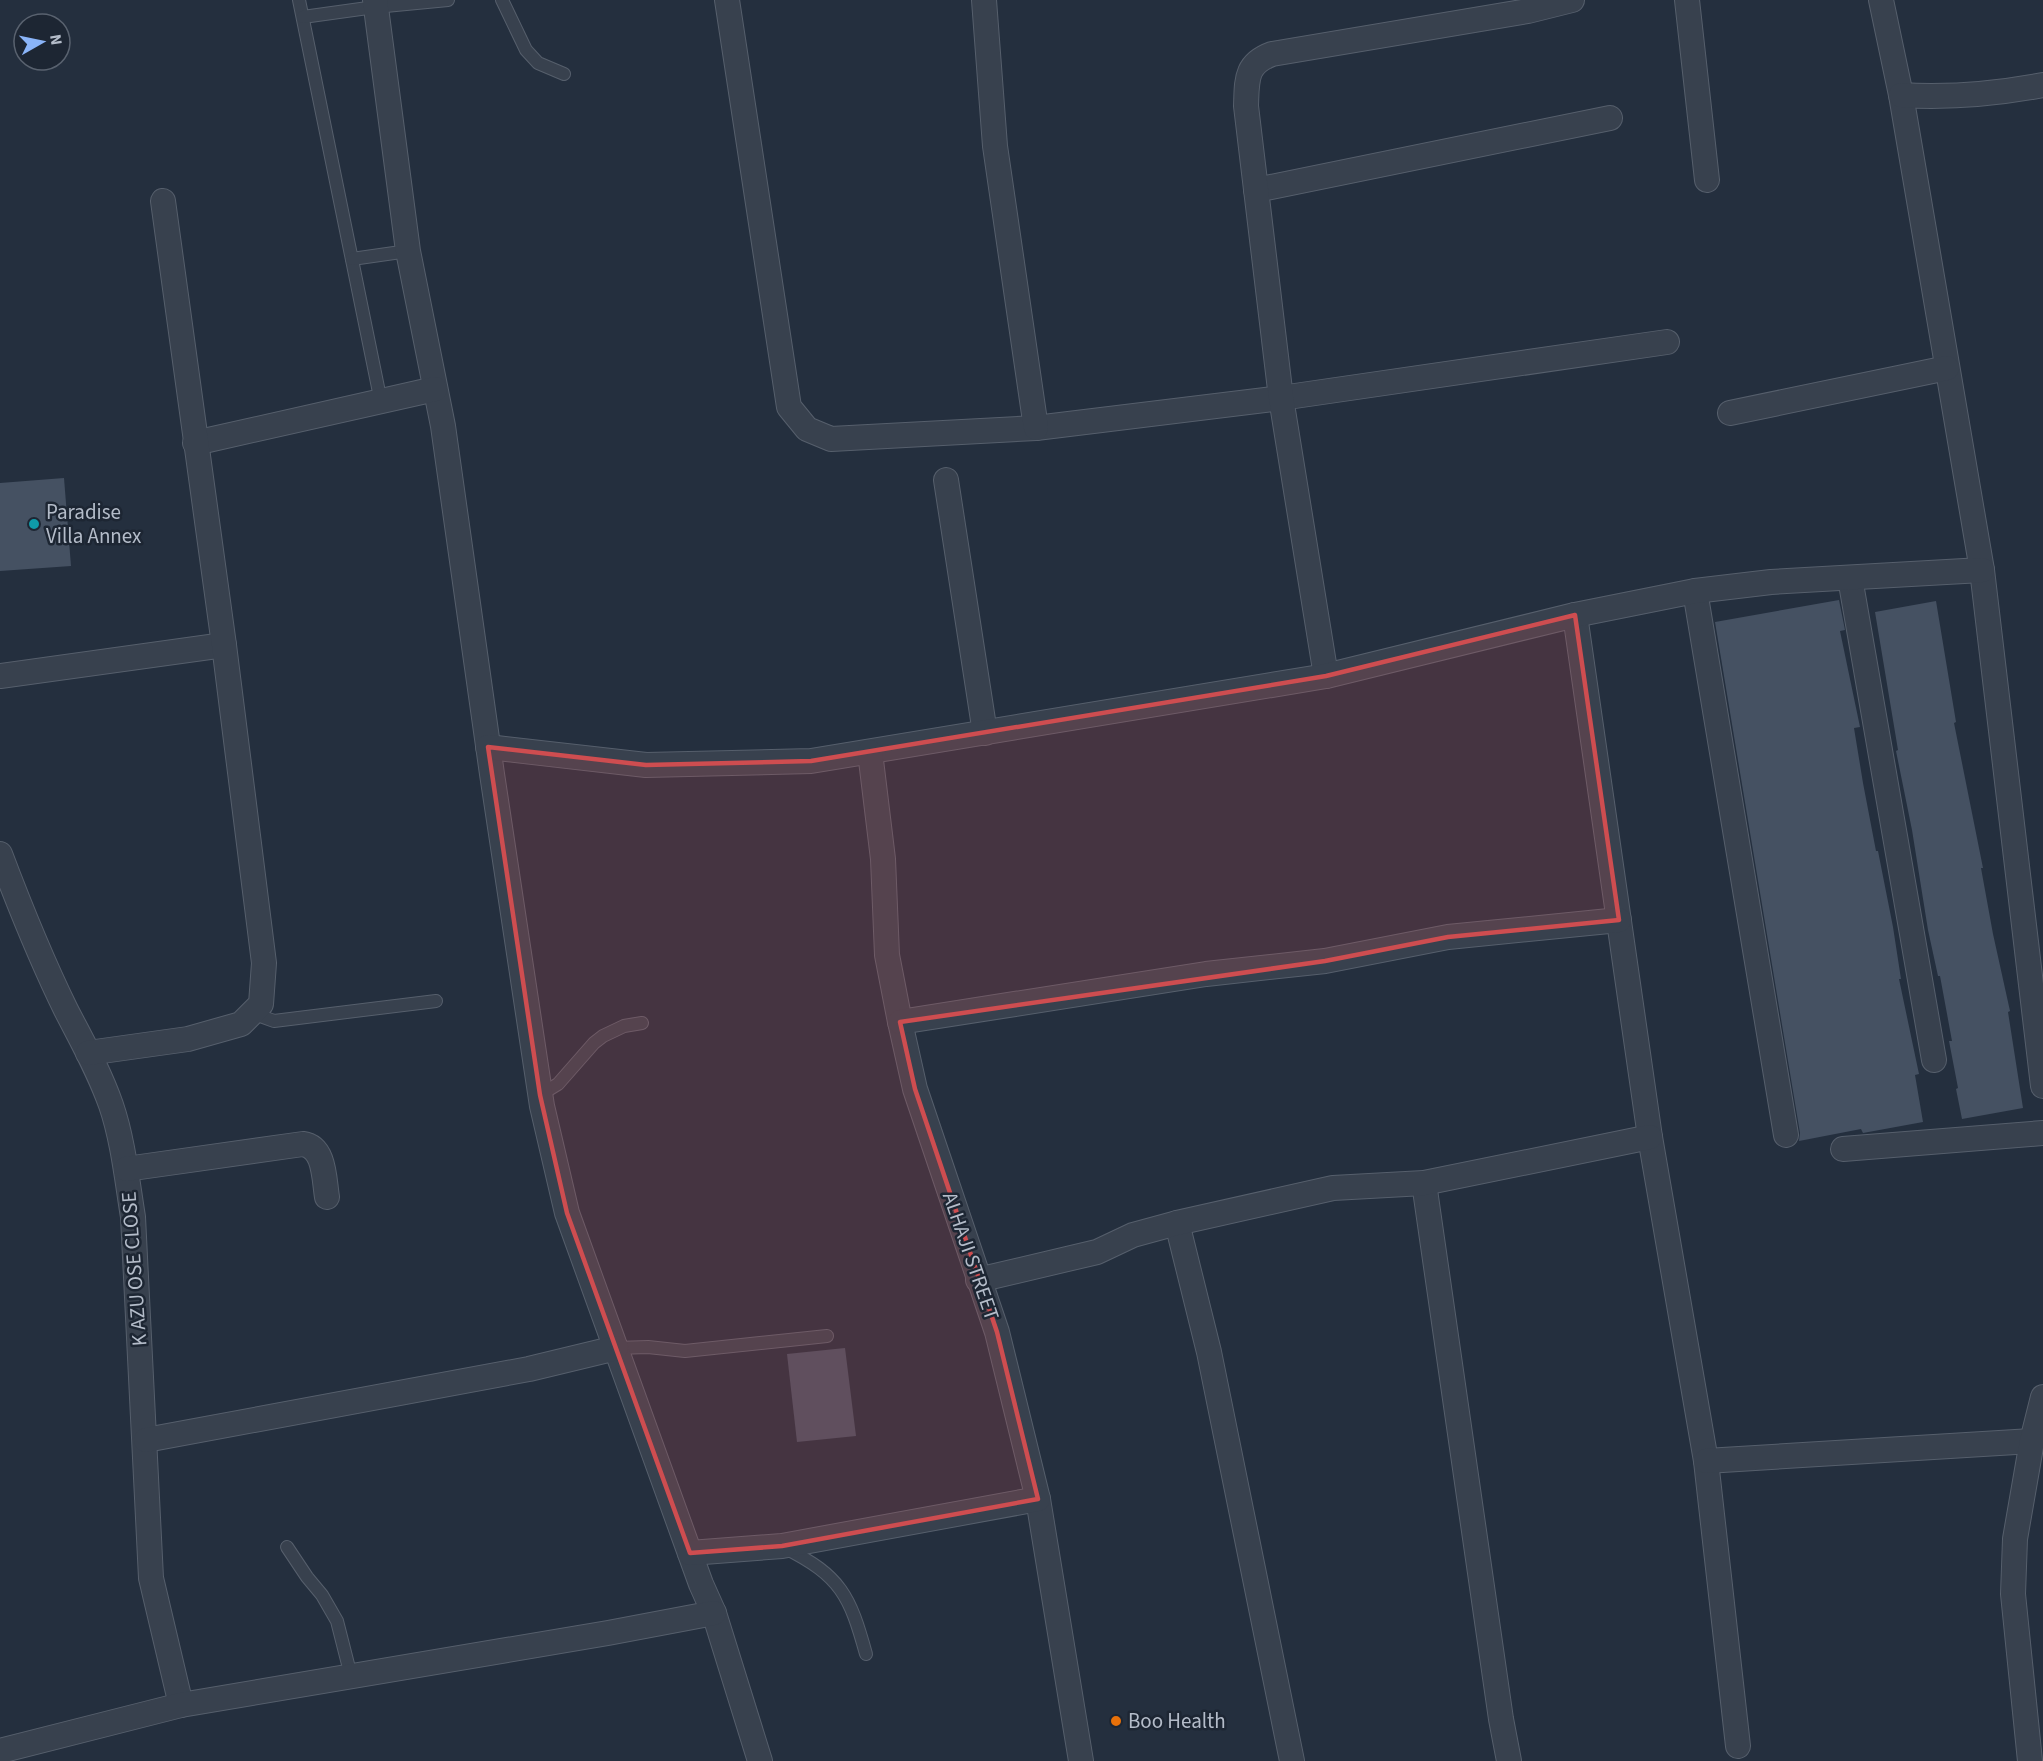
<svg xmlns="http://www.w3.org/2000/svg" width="2043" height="1761" font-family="'Source Sans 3',sans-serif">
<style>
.building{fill:#455162}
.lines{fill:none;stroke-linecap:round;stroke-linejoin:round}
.lane-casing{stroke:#565f6c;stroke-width:14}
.street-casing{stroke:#565f6c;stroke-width:26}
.lane{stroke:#38414e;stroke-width:12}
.street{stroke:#38414e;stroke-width:24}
.marked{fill:#ce4d50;fill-opacity:0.2;stroke:#ce4d50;stroke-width:4.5;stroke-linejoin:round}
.culture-dot{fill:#0f9aa8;stroke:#1d2633;stroke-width:2}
.food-dot{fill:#e8710a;stroke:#1d2633;stroke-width:2}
.labels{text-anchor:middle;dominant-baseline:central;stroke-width:5;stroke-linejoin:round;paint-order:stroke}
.poi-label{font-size:21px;fill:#b4bcc9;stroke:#1d2633;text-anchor:start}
.street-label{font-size:21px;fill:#b4bcc9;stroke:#1d2633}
</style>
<rect width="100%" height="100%" fill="#242f3e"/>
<g class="building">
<polygon points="64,478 71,566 0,571 0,483"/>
<polygon points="1839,600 1845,630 1840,631 1860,727 1854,728 1863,783 1876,851 1878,851 1893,927 1901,979 1899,979 1919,1074 1915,1075 1923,1122 1863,1133 1861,1129 1799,1141 1800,1133 1715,622"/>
<polygon points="1936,601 1956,722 1954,723 1983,868 1981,868 1993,934 2010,1011 2008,1012 2023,1108 1962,1119 1956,1089 1958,1088 1949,1041 1952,1041 1940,976 1938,976 1928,930 1912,830 1896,751 1898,750 1875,612"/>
<polygon points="845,1348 856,1436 797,1442 787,1354"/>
</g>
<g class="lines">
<g class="lane-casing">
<g id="lane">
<polyline points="299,0 381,402"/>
<polyline points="502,0 526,50 538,63 564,74"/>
<polyline points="303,17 375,7 448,0"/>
<polyline points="352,259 408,251"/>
<polyline points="252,1013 274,1021 436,1001"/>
<polyline points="540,1095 558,1084 594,1043 603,1036 624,1026 642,1023"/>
<polyline points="616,1348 648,1347 685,1351 827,1336"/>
<polyline points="287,1547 307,1577 322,1595 337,1621 351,1676"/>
<path d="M785 1548C841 1576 850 1596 866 1654"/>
</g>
</g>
<g class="street-casing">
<g id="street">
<polyline points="375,0 408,251 443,426 492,774 542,1106 567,1213 701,1584 714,1613 760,1761"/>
<polyline points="727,0 789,407 807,429 831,439 1036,428 1281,398 1667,342"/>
<polyline points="984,0 995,146 1036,428"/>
<polyline points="1687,0 1707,180"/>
<polyline points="1881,0 1901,95 1982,570 2043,1086"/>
<path d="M1901 95C1949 98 1995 94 2043 85"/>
<polyline points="1256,190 1610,118"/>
<polyline points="1730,413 1947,368"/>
<polyline points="195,443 435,389"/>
<polyline points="946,480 985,733"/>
<polyline points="1850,578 1934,1060"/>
<polyline points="1695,591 1786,1135"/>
<polyline points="1575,615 1650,1137 1706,1461 1738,1746"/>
<polyline points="0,676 224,645"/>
<path d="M1326 676 1281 398 1246 106C1247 80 1245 64 1272 54L1528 11 1572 0"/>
<polyline points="488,747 646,765 811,761 1326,676 1575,615 1695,591 1771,582 1982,570"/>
<polyline points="870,752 883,859 887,955 900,1022 915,1089 997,1332 1038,1499 1081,1761"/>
<path d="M0 854C20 907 41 959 66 1010 82 1041 99 1071 111 1105 123 1140 127 1180 133 1217L151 1578 181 1705"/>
<polyline points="900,1022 1206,974 1325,961 1448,937 1619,920"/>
<polyline points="88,1053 188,1039 241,1024 261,1004 264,963 224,645 163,201"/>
<polyline points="1843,1149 2043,1133"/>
<path d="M126 1169 303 1144C325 1147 324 1179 327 1197"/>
<polyline points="1424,1183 1501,1719 1509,1761"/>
<polyline points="1177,1223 1209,1352 1292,1761"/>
<polyline points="978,1280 1097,1252 1133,1235 1177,1223 1333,1188 1424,1183 1650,1137"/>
<polyline points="146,1440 529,1369 616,1348"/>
<polyline points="1706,1461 2032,1441"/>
<polyline points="690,1553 782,1546 1038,1499"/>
<polyline points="0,1751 181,1705 608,1633 714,1613"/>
<polyline points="2030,1761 2013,1594 2015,1539 2032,1441 2043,1397"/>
</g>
</g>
<use href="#lane" class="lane"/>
<use href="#street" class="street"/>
</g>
<path class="marked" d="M1575 615 1619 920 1448 937 1325 961 900 1022 915 1089 997 1332 1038 1499 782 1546 690 1553 567 1213 540 1095 488 747 646 765 811 761 1326 676Z"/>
<circle class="culture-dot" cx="34" cy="524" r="6"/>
<circle class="food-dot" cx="1116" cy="1721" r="6"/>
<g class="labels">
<g class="poi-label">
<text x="46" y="512">Paradise<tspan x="46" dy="24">Villa Annex</tspan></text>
<text x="1128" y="1721">Boo Health</text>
</g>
<g class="street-label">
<text transform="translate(971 1256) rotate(71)">ALHAJI STREET</text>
<text transform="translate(134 1269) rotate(-94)">K AZU OSE CLOSE</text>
</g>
</g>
<g transform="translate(42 42) rotate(81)"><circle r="28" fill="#1d2633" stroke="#59626f" stroke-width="1.5"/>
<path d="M0-4.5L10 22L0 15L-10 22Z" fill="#8ab4f8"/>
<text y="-9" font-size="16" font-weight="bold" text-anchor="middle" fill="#b4bcc9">N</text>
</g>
</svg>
